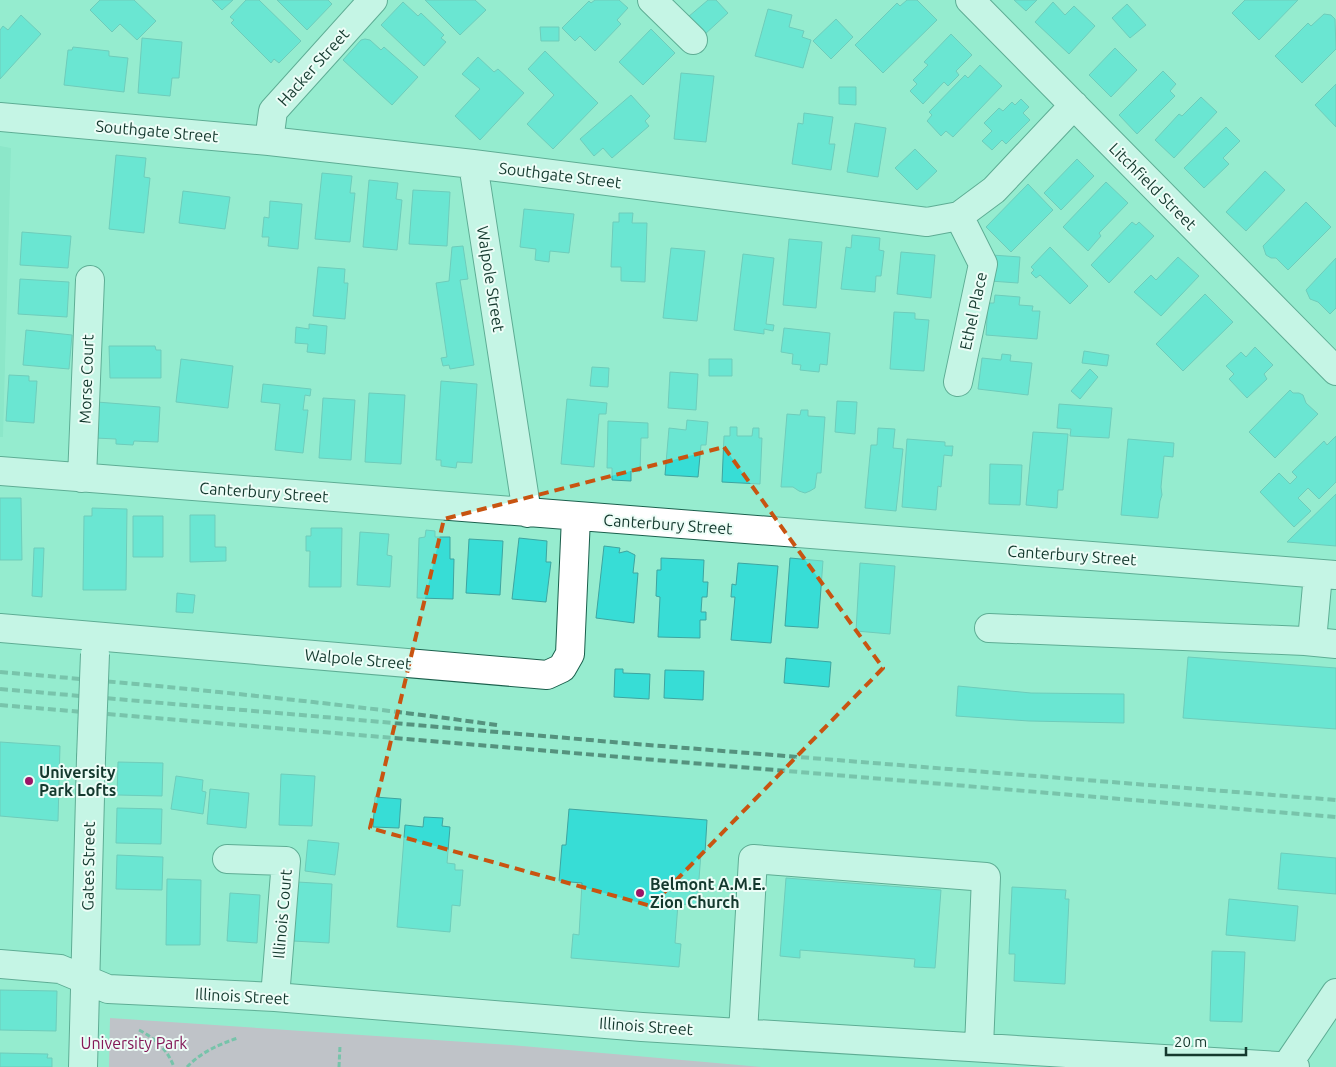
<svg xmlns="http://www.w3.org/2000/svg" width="1336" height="1067" viewBox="0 0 1336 1067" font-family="Ubuntu,sans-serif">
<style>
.built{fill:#80dfc1}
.green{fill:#f191bf}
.building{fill:#37ddd6;stroke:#3ea5a0}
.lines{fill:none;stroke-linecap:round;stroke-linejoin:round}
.minor-casing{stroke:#1b604d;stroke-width:30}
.path{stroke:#53907c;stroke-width:3;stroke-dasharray:5 2.5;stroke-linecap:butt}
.minor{stroke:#fff;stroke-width:28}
.rail{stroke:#55927e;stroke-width:4;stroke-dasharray:8 4;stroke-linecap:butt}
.minor-bridge-casing{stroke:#1b604d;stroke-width:30;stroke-linecap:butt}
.minor-bridge{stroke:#fff;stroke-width:28}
.marked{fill:none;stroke:#c85411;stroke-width:4;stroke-dasharray:10 6;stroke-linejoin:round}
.poi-dot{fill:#9c1566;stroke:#edfdf7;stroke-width:2}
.labels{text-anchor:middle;stroke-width:4;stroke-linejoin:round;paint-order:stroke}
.street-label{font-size:16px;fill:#14392e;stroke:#edfdf7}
.poi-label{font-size:16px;font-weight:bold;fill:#14392e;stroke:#edfdf7;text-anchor:start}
.park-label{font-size:16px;fill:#841857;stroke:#edfdf7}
</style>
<rect width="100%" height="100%" fill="#96eccf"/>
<path class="built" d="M0 146 11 148 3 437H0Z"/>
<path class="green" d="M110 1018 511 1045 762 1067H109Z"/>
<path class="building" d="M100 0H134L156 21 137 40 120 24 112 32 90 10Z
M212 0H233L222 10Z
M246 0H259L301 41 279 63 274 59 271 63 231 23 234 20 230 17Z
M277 0H328L332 4 307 30Z
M425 0H475L486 10 460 35Z
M595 0H619L628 8 617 20 621 24 595 51 580 36 575 41 562 28 589 1 591 3Z
M708 0H716L728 13 704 35 688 17Z
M907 0H917L937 20 883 73 855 45 897 3 900 6Z
M1014 0H1037L1026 11Z
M1245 0H1298L1259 40 1232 13Z
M403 2 418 16 421 13 444 35 441 38 446 42 424 66 381 25Z
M1053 2 1065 15 1074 6 1095 26 1069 54 1035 22Z
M1127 4 1146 25 1130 38 1112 18Z
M768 9 792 15 789 27 804 31 802 37 811 40 803 68 755 56Z
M1324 14 1331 15 1335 19 1336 49 1302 83 1275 56 1308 23 1311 26Z
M21 15 41 34 0 79V30L3 26 8 30Z
M836 19 853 37 831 59 813 41Z
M540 27H559V41H541Z
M651 29 675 53 643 85 619 62Z
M951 34 972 55 956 71 959 75 948 86 944 82 923 104 910 91 917 84 913 80 928 65 924 62Z
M142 38 182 42 179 78H172L170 96 138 93Z
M365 39 370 40 381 50 384 47 418 77 392 105 343 60 361 40Z
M73 47 109 51V56L128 58 124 92 64 85 68 50H72Z
M1115 48 1137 70 1111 97 1089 75Z
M545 51 598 103 553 149 527 124 554 95 528 69Z
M478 57 494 72 498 69 524 93 480 140 455 116 480 89 462 74Z
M980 65 1002 86 953 137 946 131 941 136 927 121 932 115 929 112 965 75 968 78Z
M1163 71 1176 84 1170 91 1175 96 1137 134 1119 115Z
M681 73 714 76 706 142 674 139Z
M1336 84V127L1315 105Z
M839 87H856V105L839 104Z
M631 95 650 116 645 121 649 126 612 158 603 148 594 156 580 139Z
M1201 97 1217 112 1174 158 1155 140 1179 114 1182 116Z
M1021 99 1029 107 1023 113 1030 120 1006 144 1002 140 992 150 982 141 992 131 984 123 999 108 1003 111 1012 102 1015 105Z
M804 113 833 117 829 144H835L831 170 792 164 798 123 803 124Z
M855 123 886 128 878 177 847 172Z
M1226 127 1240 141 1223 158 1229 164 1204 188 1184 168Z
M915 149 937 171 917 190 895 168Z
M116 155 146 158 144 177 150 178 144 233 109 229Z
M1077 159 1094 176 1061 210 1044 193Z
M1265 171 1285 190 1246 231 1226 212Z
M322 173 352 176 350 193H355L350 242 315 239Z
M369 180 398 183 396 199 402 200 397 250 363 247Z
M1106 182 1128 203 1099 233 1101 236 1088 251 1063 227Z
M1028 184 1053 210 1011 252 986 227Z
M413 190 450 192 447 246 409 244Z
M183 191 230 197 225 229 179 223Z
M270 201 302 204 298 249 268 246 269 237H262L264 217 269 218Z
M1306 202 1331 227 1288 270 1276 258H1271L1266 255 1263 246Z
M524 209 574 214 569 253 550 251 549 262 535 260 536 249 520 247Z
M619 213H633L632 223H647L645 282 621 281V267H611L613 222H619Z
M1132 222 1136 225 1139 222 1154 236 1109 283 1091 265Z
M22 232 71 236 68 268 20 265Z
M852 235 880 238 879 250 884 251 881 276H876L875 292 841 289 846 247 851 248Z
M789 239 822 242 816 308 783 305Z
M463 246 468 279 460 280 474 365 450 369 449 365 443 366 441 358 447 357 436 283 449 281 452 247Z
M1050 247 1088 286 1070 304 1040 275 1036 278 1031 273 1034 270 1031 267Z
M671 248 705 251 697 321 663 318Z
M901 252 935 255 931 298 897 294Z
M743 254 774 258 766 324 774 325 773 331 764 329V334L734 330Z
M992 255 1020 257 1018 283 990 281Z
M1178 257 1199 276 1161 316 1134 292 1151 275 1156 280Z
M1336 258V308L1330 314 1318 302 1310 299 1306 290Z
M318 267 345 269 344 283H348L345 319 313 316Z
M20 279 69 282 67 317 18 314Z
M1205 294 1233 322 1183 371 1156 344Z
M995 295 1020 297 1019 305 1033 306 1032 311H1040L1037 339 986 335 988 303H994Z
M894 312 915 313V319L929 320 924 371 890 369Z
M309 324 327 326 325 354 307 352 308 344 295 343 296 327 309 329Z
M784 328 830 333 827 365 820 364 819 372 800 370 801 365 792 364 793 354 781 352Z
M26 330 72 335 69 369 23 365Z
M109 346H155L156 350H161V378H110Z
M1255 347 1273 365 1264 374 1267 379 1247 398 1229 379 1234 374 1226 366 1241 352 1246 357Z
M1084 351 1109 355 1107 366 1082 363Z
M1002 354 1011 355 1010 361 1032 363 1028 395 978 389 982 358 1001 360Z
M181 359 233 366 228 408 176 402Z
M709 359H732V376H709Z
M592 367 609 368 608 387 590 386Z
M1090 369 1098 377 1080 399 1071 391Z
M670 372 698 374 696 410 668 408Z
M9 375 29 376V381H37L34 423 6 421Z
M441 381 477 384 472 463 457 462 456 468 441 466V460H436Z
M263 384 311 389 310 396 305 395 303 410H308L303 453 275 450 280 404 261 402Z
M1290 390 1293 393H1299L1303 395 1306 403 1318 414 1275 458 1249 432Z
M369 393 405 395 401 464 365 462Z
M323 398 355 400 351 460 319 458Z
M567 399 607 403 606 414H599L594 467 561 464Z
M837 401 857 402 855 434 835 432Z
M97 402 160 407 158 442 134 441 133 445 116 444V439L95 438Z
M1059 404 1112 408 1109 438 1070 436 1071 429 1057 428Z
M801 410H808V416L825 417 821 473H817L815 488 810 491 805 493 799 491 793 487H781L787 414 800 415Z
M687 420 708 422 706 445H701L698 477 665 475 669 428 686 430Z
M608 421 648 423V438H641L640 471H631V481L612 480V468H607Z
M730 427H737V436H752L753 428H759V438H762L760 484 722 482 724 436H730Z
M878 428 895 429 893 448 903 449 896 511 865 508 871 445H877Z
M1033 432 1068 434 1063 490H1058L1057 508 1026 505Z
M1336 436V482L1319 499 1308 488 1298 498 1311 511 1294 527 1260 492 1279 473 1290 484 1297 477 1292 472 1324 441 1327 445Z
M907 439 945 442V446H953L952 456 944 455 941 487 938 486 936 510 902 507Z
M1128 439 1174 443 1173 457 1164 456 1161 487 1162 495 1160 501 1158 518 1121 515Z
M990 464 1022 465 1020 505 989 504Z
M1336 494V546L1287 542Z
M0 498H21L22 560H0Z
M92 508 127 509 126 590H83L84 516H92Z
M190 515H215V547H226V561L190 562Z
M133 516H163V557H133Z
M311 528H342L341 587H309L310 551H306V536H311Z
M426 530 435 531V537H450V559H454L453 599 417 598 419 538 425 537Z
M360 532 389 534 387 555 392 556 390 587 357 585Z
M519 538 547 541 546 562H551L546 602 512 599Z
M469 539 503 541 500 595 466 593Z
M604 546 620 548 619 553 627 551 635 555 633 573H638L634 623 596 618Z
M34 548H44L42 597 32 596Z
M661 558 704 560 703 582H708L707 597H702L701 612H706V620H700V638L658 637 660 597 656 596 657 570H661Z
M790 558 823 561 818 628 785 626Z
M738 563 778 566 771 643 731 640 735 597H731L732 584 736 585Z
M860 563 895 566 890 634 856 631Z
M177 593 195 595 193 613 176 612Z
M1188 657 1336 668V729L1183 718Z
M786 658 831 662 829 687 784 683Z
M615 669H623V673L650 674 649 699 614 697Z
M665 670 704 671 703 700 664 698Z
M958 686 1031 693 1124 694V723L1029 721 956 716Z
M0 742 60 746 58 821 0 816Z
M118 762 163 763 162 796 117 795Z
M281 774 315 776 312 826 279 825Z
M176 776 203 780 202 791 206 792 203 814 171 809Z
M210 789 249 793 246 828 207 824Z
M375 797 401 799 399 828 373 827Z
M117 808 162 809 161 844 116 843Z
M569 809 707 820 705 853H701L697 905 678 904 675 943 681 944 679 967 571 958 573 934 579 935 582 883 559 881 562 845H566Z
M424 817 443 818 442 826 450 827 447 863 455 864V870H463L460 906 452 905 450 932 397 927 405 825 423 827Z
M308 840 339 843 335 875 305 871Z
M1281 853 1336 858V894L1278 889Z
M117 855 163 857 162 890 116 889Z
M786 878 941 890 935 968 914 967 915 959 800 950V958L780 956Z
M167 879 201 880 200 945H166Z
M297 882 332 884 329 943 293 941Z
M1012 887 1066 890 1065 899H1069L1065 984 1014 981 1015 954H1009Z
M230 893 260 895 257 943 227 941Z
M1229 899 1298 906 1295 941 1226 935Z
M1212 951 1245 952 1242 1022 1210 1021Z
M0 990 57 991 56 1031 0 1030Z
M0 1053 48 1054 47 1058H52V1067H0Z"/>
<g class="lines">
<defs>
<path id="minor" d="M652 0 693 40
M970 0 1336 371
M0 117 269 141 473 164 927 222 959 216 994 190 1074 105
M269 141 273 111 373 0
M473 164 527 513
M958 382 983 264 959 216
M0 471 1336 575
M82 478 90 280
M0 628 547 675 562 668 570 654 576 517
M989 628 1305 641 1336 644
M1312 641 1318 574
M227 859 286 861 275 997
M0 964 60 969 108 989 275 997 642 1027 1295 1067
M743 1033 753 859 986 877 979 1047
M83 1067 91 758
M1286 1067 1336 993"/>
</defs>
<use href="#minor" class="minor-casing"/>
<path class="path" d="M139 1030C156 1039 167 1049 174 1067
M187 1067C200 1053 219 1044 238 1038
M339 1067 340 1046"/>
<use href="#minor" class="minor"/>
<path class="rail" d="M0 672C166 686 332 702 497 725
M0 689 636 744 1336 800
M0 705 1336 817"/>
<defs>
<path id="minor-bridge" d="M91 758 95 654"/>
</defs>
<use href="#minor-bridge" class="minor-bridge-casing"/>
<use href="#minor-bridge" class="minor-bridge"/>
</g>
<path d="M0 0H1336V1067H0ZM724 447 883 668 651 906 370 828 444 519Z" fill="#96eccf" fill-opacity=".55" fill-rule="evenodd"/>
<path class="marked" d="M724 447 883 668 651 906 370 828 444 519Z"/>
<g class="poi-dot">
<circle cx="29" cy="781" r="5"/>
<circle cx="640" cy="893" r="5"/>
</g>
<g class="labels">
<g class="street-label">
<text transform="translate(313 67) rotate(-48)" y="6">Hacker Street</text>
<text transform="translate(157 131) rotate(5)" y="6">Southgate Street</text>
<text transform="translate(560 175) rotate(7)" y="6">Southgate Street</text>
<text transform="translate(1153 186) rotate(45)" y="6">Litchfield Street</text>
<text transform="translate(491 279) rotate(81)" y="6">Walpole Street</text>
<text transform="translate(973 311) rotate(-78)" y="6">Ethel Place</text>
<text transform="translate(86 379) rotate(-88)" y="6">Morse Court</text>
<text transform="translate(264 492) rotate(4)" y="6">Canterbury Street</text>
<text transform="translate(668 524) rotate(4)" y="6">Canterbury Street</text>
<text transform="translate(1072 555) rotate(4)" y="6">Canterbury Street</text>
<text transform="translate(358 659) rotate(5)" y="6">Walpole Street</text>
<text transform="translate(88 866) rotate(-89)" y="6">Gates Street</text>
<text transform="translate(282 914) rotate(-85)" y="6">Illinois Court</text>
<text transform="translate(242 996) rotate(3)" y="6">Illinois Street</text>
<text transform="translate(646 1026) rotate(4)" y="6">Illinois Street</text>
</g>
<g class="poi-label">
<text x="39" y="778">University<tspan x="39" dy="18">Park Lofts</tspan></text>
<text x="650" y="890">Belmont A.M.E.<tspan x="650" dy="18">Zion Church</tspan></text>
</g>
<g class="park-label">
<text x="134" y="1049">University Park</text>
</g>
</g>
<path d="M1166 1047v8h80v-8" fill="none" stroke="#14392e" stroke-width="2.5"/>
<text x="1174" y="1047" font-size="15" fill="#14392e" stroke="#edfdf7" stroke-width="4" paint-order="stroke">20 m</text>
</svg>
